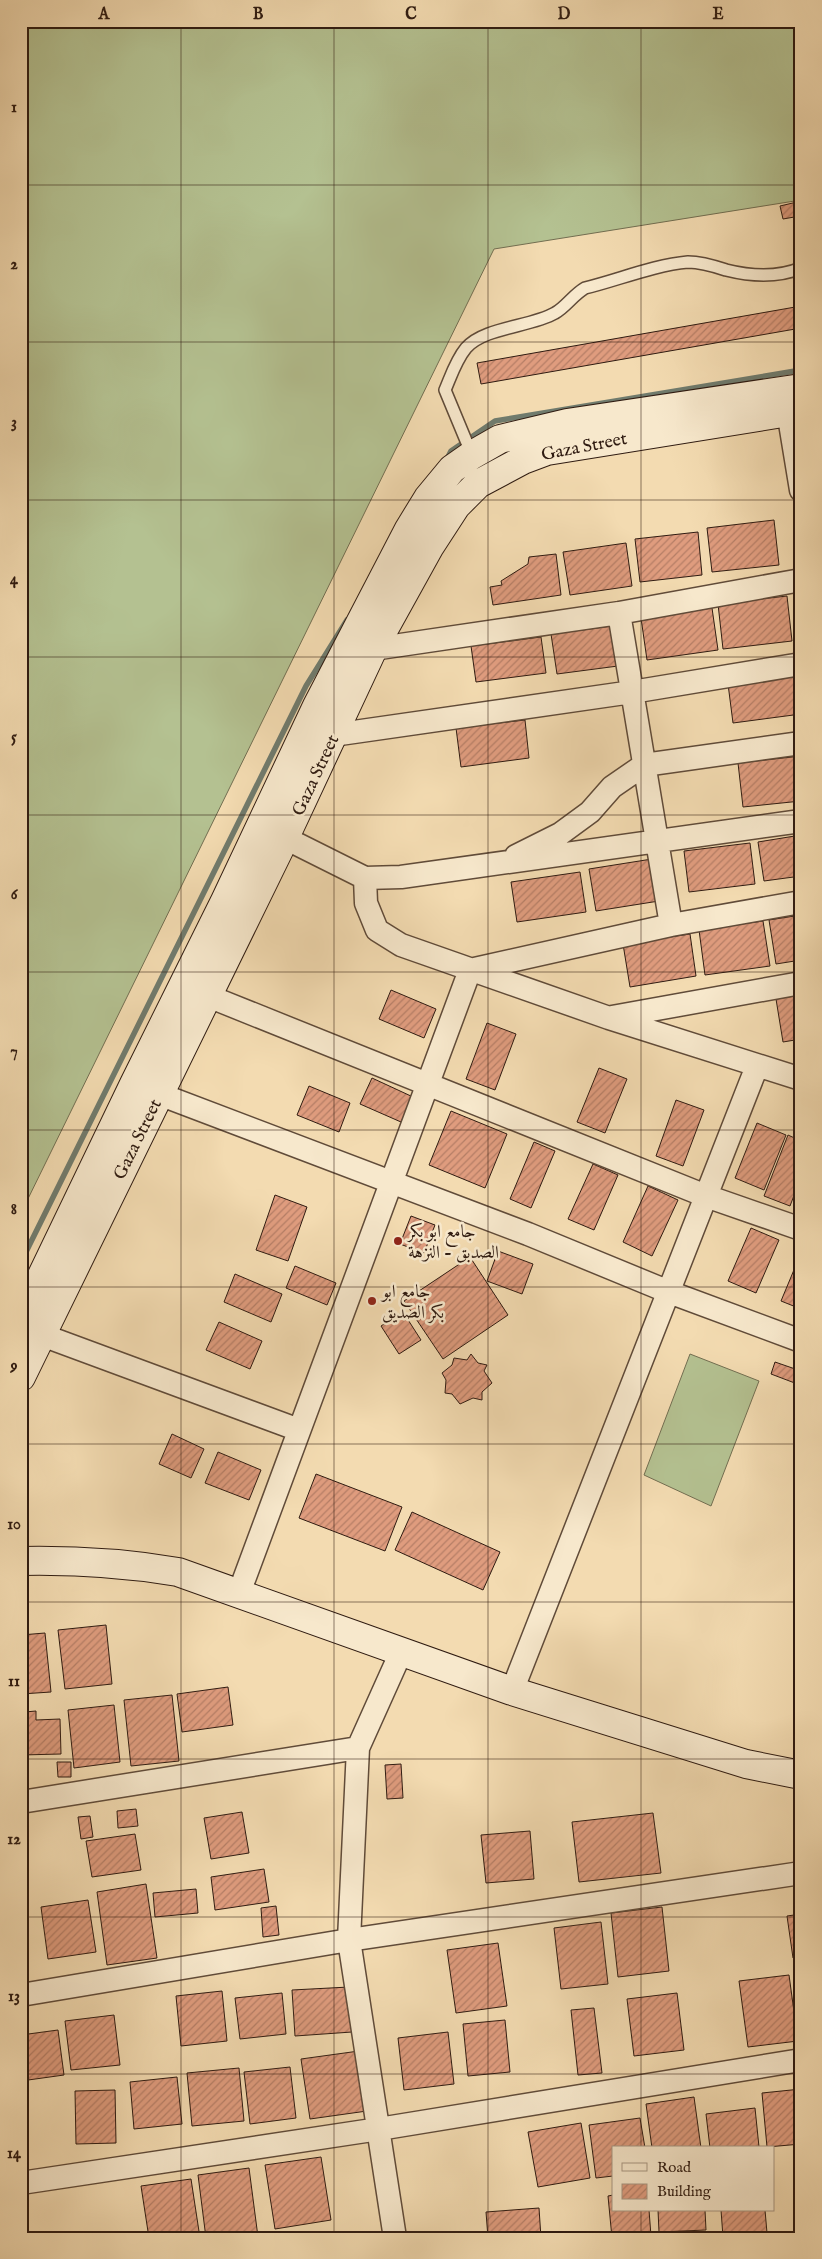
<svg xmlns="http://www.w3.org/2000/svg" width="822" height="2259" viewBox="0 0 822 2259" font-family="'IM FELL English',Amiri,serif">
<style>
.grass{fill:#b4c191;stroke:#726e51}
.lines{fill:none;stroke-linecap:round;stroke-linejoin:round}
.stream{stroke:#707b6d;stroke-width:5.5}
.building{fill:url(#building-hatch);stroke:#2f1b11}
.lane-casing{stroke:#604b39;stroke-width:14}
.street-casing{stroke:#604b39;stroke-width:25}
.secondary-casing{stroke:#2f1b11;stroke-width:30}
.lane{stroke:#f7e8cc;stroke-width:11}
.street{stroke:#f7e8cc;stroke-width:22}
.secondary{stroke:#f7e8cc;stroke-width:28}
.grid{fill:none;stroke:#2f1b11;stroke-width:1;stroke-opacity:0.55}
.poi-dot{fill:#8f2418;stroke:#f7e8cc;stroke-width:2}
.labels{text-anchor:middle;stroke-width:5;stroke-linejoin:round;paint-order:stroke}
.street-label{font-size:18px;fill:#2f1b11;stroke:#f7e8cc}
.poi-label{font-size:18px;fill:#2f1b11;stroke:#f7e8cc;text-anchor:start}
.neatline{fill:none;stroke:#2f1b11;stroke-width:2}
.grid-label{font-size:16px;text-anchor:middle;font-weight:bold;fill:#2f1b11}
</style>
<defs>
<pattern id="building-hatch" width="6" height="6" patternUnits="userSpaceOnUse" patternTransform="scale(1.25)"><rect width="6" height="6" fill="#df9c7e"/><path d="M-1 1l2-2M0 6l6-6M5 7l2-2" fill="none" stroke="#b57e66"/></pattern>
</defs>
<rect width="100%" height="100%" fill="#f3dbb1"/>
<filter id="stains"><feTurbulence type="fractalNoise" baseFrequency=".004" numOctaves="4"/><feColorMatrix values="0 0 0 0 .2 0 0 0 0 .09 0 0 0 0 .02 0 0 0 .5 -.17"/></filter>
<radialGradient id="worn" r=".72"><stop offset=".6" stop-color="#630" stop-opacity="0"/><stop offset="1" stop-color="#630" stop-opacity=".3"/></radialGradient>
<path class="grass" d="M21 21H801V200L494 249 21 1213Z
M690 1354 759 1381 711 1506 644 1475Z"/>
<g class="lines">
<path class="stream" d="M447 459 451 451 495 421 801 370
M21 1262 306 686 347 620"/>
</g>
<path class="building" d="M797 202 800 216 783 219 780 206Z
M801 306V328L481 384 477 363Z
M774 520 779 565 712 572 707 528Z
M698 532 702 575 640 582 635 539Z
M626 543 632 586 570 595 563 552Z
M556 554 561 595 493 605 490 587 502 585 501 581 528 564 529 557Z
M787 596 792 641 723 649 718 604Z
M712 608 718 650 647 660 641 618Z
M613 626 618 666 557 674 551 634Z
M541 637 546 673 476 682 471 646Z
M796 675 801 714 733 723 728 684Z
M525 720 529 758 461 767 456 728Z
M801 756V801L743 807 738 763Z
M801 835V876L764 881 758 842Z
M750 843 755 884 689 892 684 851Z
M652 859 659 901 596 911 589 869Z
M580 872 586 912 517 922 511 882Z
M801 915V960L776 964 769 920Z
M763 921 770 966 705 975 699 930Z
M690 934 696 976 630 987 623 944Z
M391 990 436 1009 424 1038 379 1019Z
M801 995V1039L783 1042 776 999Z
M487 1023 516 1034 495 1090 466 1079Z
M599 1068 627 1079 605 1133 577 1122Z
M372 1078 413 1097 401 1122 360 1104Z
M309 1086 350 1103 339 1132 297 1115Z
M676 1100 704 1110 683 1166 656 1156Z
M451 1111 507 1134 485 1188 429 1165Z
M757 1123 786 1135 764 1190 735 1178Z
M788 1135 801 1141V1177L790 1206 764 1196Z
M534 1142 555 1151 531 1208 510 1199Z
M593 1164 618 1175 594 1230 568 1219Z
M648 1186 678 1200 652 1256 623 1242Z
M275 1195 307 1207 288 1261 256 1250Z
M411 1216 435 1225 424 1253 400 1244Z
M751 1228 779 1240 756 1293 728 1281Z
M498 1251 533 1264 522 1294 487 1281Z
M801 1253V1309L781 1301Z
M470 1257 508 1315 443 1359 404 1301Z
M295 1266 336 1283 327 1305 286 1288Z
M235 1274 282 1294 271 1322 224 1302Z
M403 1312 421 1340 399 1354 381 1326Z
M219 1322 262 1341 250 1369 206 1350Z
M471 1354 478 1363 487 1365 484 1371 492 1383 482 1392V1400L473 1398 460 1404 452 1394 445 1393 446 1380 442 1373 452 1365 454 1358 467 1360Z
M775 1362 801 1371 800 1385 771 1374Z
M172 1434 204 1449 191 1478 159 1464Z
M218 1452 261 1470 249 1500 205 1483Z
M316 1474 402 1507 385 1551 299 1518Z
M412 1512 500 1552 483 1590 395 1550Z
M106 1625 112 1684 65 1689 58 1630Z
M45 1633 51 1692 21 1694V1635Z
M228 1687 233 1725 182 1732 177 1694Z
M172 1695 179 1761 131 1766 124 1700Z
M114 1705 120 1762 74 1768 68 1710Z
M36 1711V1720L60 1719 61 1754 21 1755V1721H25V1712Z
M57 1762H71V1777H58Z
M401 1764 403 1798 387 1799 385 1765Z
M136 1809 138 1826 118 1828 117 1811Z
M242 1812 249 1853 211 1859 204 1818Z
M653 1813 661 1873 579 1882 572 1822Z
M90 1816 93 1837 81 1839 78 1817Z
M530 1831 534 1879 486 1883 481 1835Z
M135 1834 141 1870 92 1877 86 1841Z
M264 1869 269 1902 215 1910 211 1877Z
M146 1884 157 1958 107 1965 97 1892Z
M196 1889 198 1913 155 1917 153 1893Z
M88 1900 96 1952 48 1959 41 1907Z
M276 1906 279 1935 263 1937 261 1908Z
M662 1907 669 1971 618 1977 611 1913Z
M801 1914V1957L793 1958 787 1916Z
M601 1922 608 1984 561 1989 554 1928Z
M498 1943 507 2006 456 2013 447 1950Z
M789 1975 798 2041 748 2047 739 1981Z
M349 1987 352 2032 295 2036 292 1990Z
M222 1991 227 2041 181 2046 176 1996Z
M282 1993 286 2034 240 2039 235 1998Z
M677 1993 684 2050 634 2056 627 1999Z
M594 2008 602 2073 578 2075 571 2010Z
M114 2015 120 2065 71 2070 65 2021Z
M505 2020 510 2072 468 2076 463 2024Z
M58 2030 64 2075 21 2081V2035Z
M448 2032 454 2084 404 2090 398 2038Z
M359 2051 367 2111 310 2119 301 2059Z
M290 2067 296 2118 250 2124 244 2072Z
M239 2068 244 2121 192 2126 187 2073Z
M177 2077 182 2124 134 2129 130 2082Z
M801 2089V2144L767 2147 762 2093Z
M115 2090 116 2143 76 2144 75 2091Z
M694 2097 701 2148H652L646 2104Z
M755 2108 759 2147 710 2148 706 2114Z
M640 2118 645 2148H613V2176L596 2178 589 2125Z
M581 2123 590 2178 538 2187 528 2132Z
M321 2157 331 2220 275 2229 265 2165Z
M249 2168 258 2237 206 2238 198 2175Z
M191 2179 200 2238H149L141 2186Z
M613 2195V2210H649L651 2236 612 2238 608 2196Z
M539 2208 541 2238H488L486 2212Z
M658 2210H705L706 2230 659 2232Z
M721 2210H765L767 2233 723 2237Z"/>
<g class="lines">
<defs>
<path id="lane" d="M472 455 445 390C451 376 456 360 466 348 484 327 531 327 555 313 566 307 573 295 585 288 618 280 654 265 688 262 701 262 714 266 726 270 750 276 777 278 801 268"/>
<path id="street" d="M788 411 801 490
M619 613 671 925
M373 649 619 613 801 580
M333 735 632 692 801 664
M269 830 365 878 401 877 801 821
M516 856 560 834 590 812 612 787 644 765 801 743
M365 878 366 903 377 930 401 945 609 1018 801 1079
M208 996 706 1196 801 1229
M612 1017 801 983
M159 1094 528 1234 669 1292 801 1341
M42 1335 299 1430
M239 1593 470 970 671 925 801 902
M512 1691 757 1066
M21 1802 358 1748
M21 1995 349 1940 801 1873
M21 2183 379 2129 801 2060
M395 2238 349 1940 358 1748 402 1650"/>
<path id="secondary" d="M21 1319 134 1084 225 901 317 706 409 529 428 498 452 469 472 455 500 439 567 423 801 388
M21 1377 280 848 373 649 430 546 456 506 478 484 523 460 547 451 801 410
M21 1561C75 1560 125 1563 178 1572L512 1691 746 1764 801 1775"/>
</defs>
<use href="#lane" class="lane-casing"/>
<use href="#street" class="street-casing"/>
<use href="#secondary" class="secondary-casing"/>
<use href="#lane" class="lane"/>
<use href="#street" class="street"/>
<use href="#secondary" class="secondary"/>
</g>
<path class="grid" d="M181 21V2238M334 21V2238M488 21V2238M641 21V2148M21 185H801M21 342H801M21 500H801M21 657H801M21 815H801M21 972H801M21 1130H801M21 1287H801M21 1444H801M21 1602H801M21 1759H801M21 1917H801M21 2074H801M641 2210V2238"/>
<g class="poi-dot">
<circle cx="398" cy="1241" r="5"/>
<circle cx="372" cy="1301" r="5"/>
</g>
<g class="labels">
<g class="street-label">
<text transform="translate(584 446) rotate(-11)" y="6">Gaza Street</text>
<text transform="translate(315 775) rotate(-65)" y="6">Gaza Street</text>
<text transform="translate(137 1139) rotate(-64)" y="6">Gaza Street</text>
</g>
<g class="poi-label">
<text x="408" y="1237">جامع ابو بكر<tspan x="408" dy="21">الصدبق - النزهة</tspan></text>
<text x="382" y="1297">جامع ابو<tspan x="382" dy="21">بكر الصديق</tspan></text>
</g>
</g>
<rect width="822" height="2259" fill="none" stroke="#f3dbb1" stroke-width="55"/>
<rect x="612" y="2146" width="162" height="65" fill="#f7e8cc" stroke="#a79681"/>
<rect x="622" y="2163" width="25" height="8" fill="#f7e8cc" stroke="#a79681"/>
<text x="657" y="2172" font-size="15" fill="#2f1b11">Road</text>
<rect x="622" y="2184" width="25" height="15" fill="url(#building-hatch)" stroke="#a79681"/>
<text x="657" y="2196" font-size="15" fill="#2f1b11">Building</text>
<rect x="28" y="28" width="766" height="2204" class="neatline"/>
<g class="grid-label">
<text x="104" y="19">A</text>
<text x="258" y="19">B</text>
<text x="411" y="19">C</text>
<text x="564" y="19">D</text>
<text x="718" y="19">E</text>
<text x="14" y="112">1</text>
<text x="14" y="269">2</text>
<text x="14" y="427">3</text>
<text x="14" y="584">4</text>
<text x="14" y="742">5</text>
<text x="14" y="899">6</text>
<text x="14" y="1056">7</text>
<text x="14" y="1214">8</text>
<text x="14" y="1371">9</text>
<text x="14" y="1529">10</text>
<text x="14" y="1686">11</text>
<text x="14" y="1844">12</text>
<text x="14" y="2001">13</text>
<text x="14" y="2158">14</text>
</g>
<rect width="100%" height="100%" filter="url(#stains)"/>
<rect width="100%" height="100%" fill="url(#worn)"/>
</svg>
